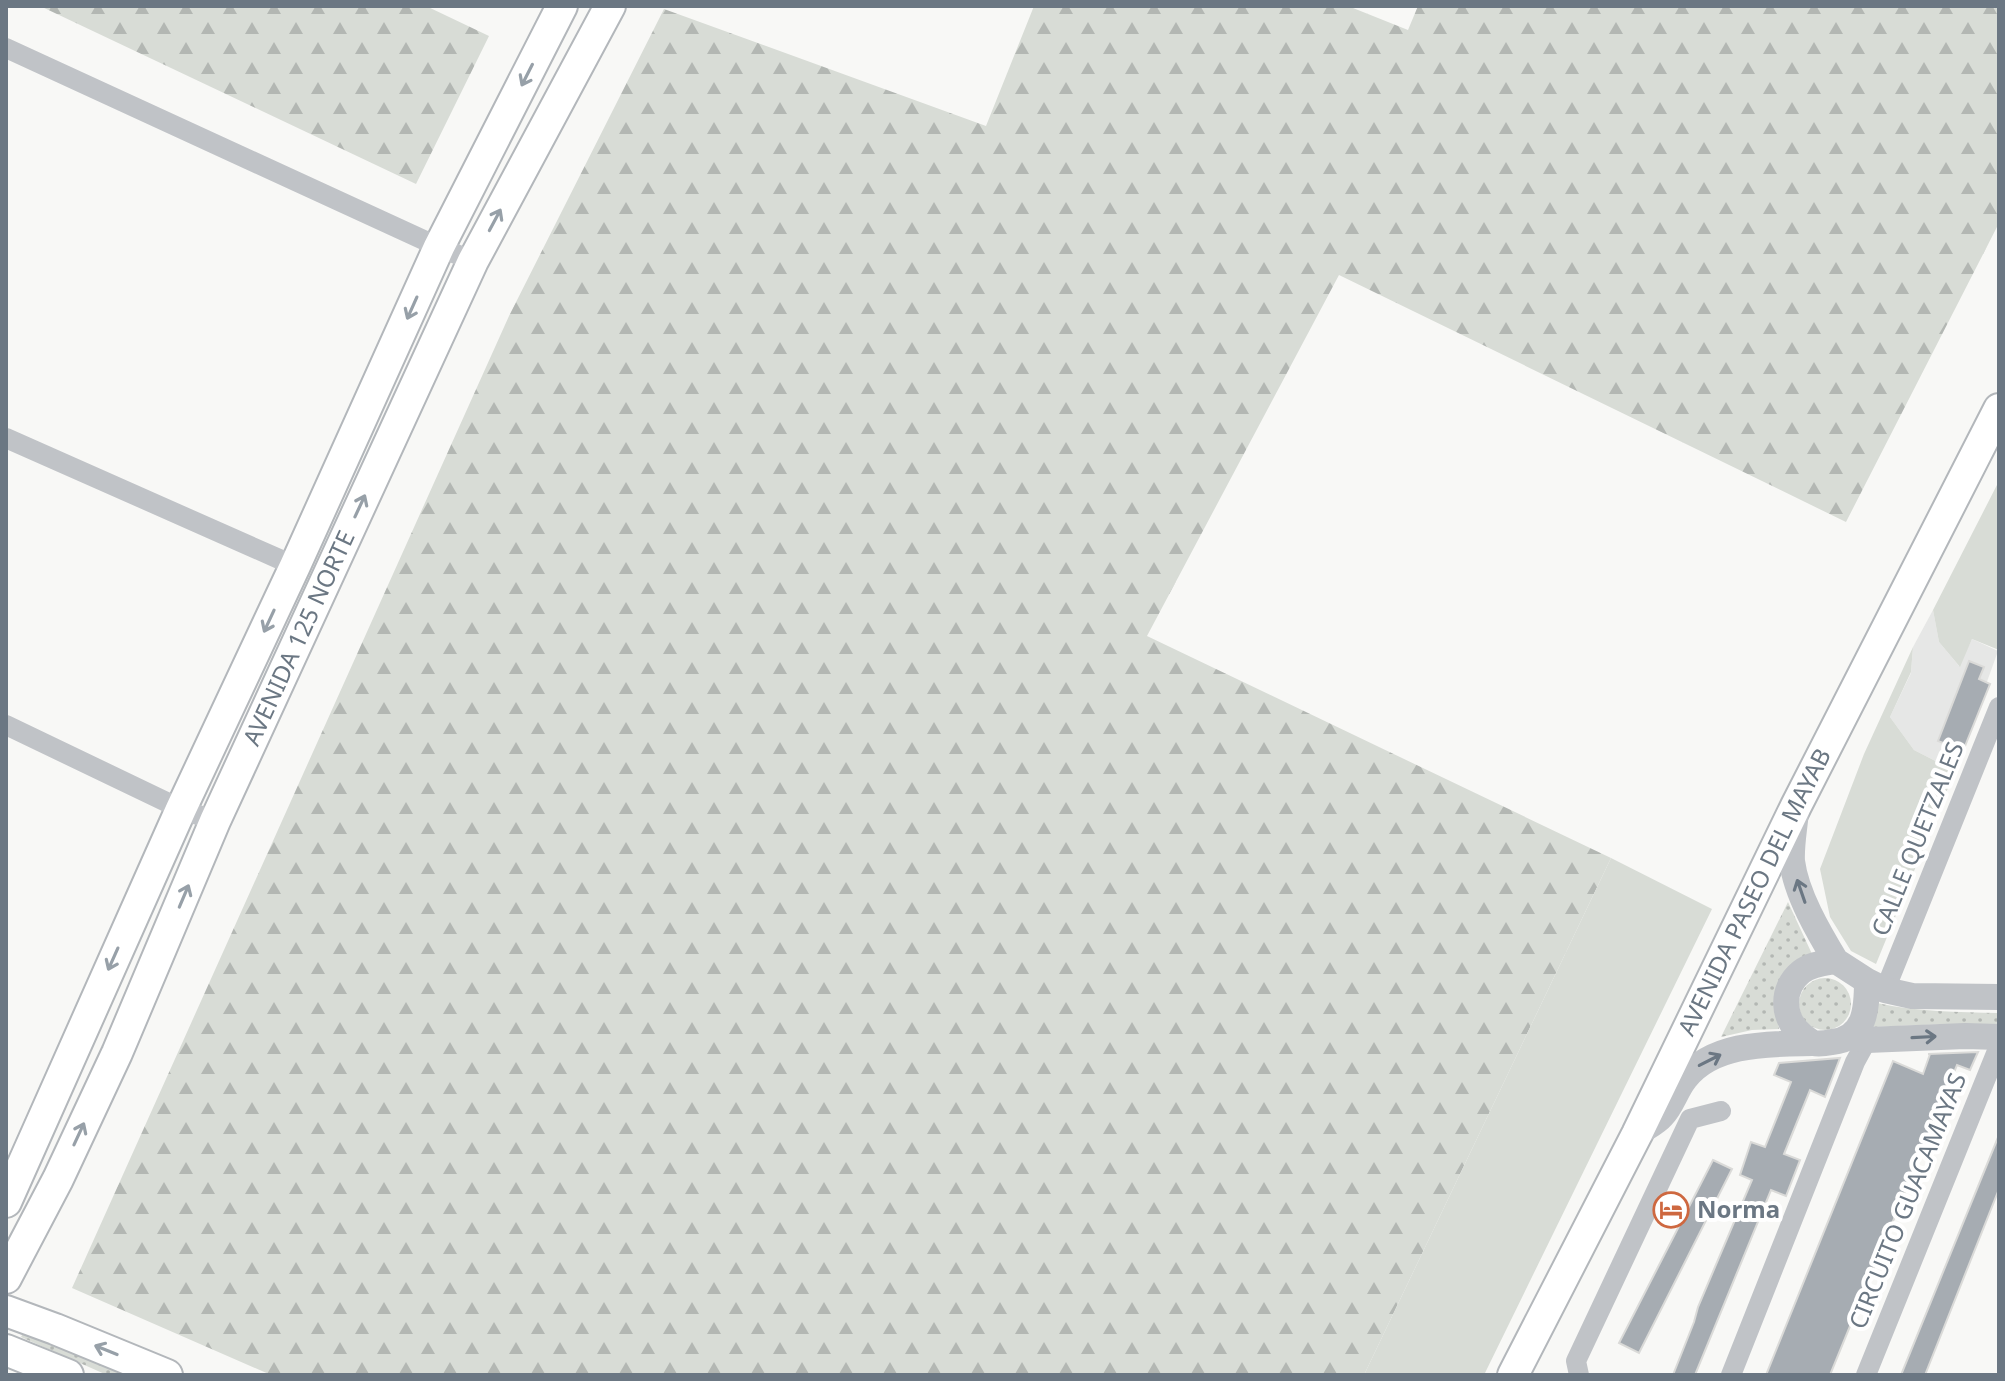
<svg xmlns="http://www.w3.org/2000/svg" width="2005" height="1381" viewBox="0 0 2005 1381" font-family="'Noto Sans',sans-serif">
<style>
.built{fill:#e6e7e6}
.grass{fill:url(#grass-dots)}
.forest{fill:url(#forest-firs)}
.park{fill:#d8dcd6}
.building{fill:#a6acb2;stroke:#dadad8;stroke-width:2}
.lines{fill:none;stroke-linecap:round;stroke-linejoin:round}
.secondary-casing{stroke:#b3b7bb;stroke-width:34}
.minor{stroke:#c0c3c7;stroke-width:20}
.tertiary{stroke:#c0c3c7;stroke-width:26}
.secondary{stroke:#fff;stroke-width:30}
.oneway{stroke:#97a0a8}
.oneway2{stroke:#6b7783}
.labels{text-anchor:middle;stroke-width:8;stroke-linejoin:round;paint-order:stroke}
.street-label{font-size:24px;fill:#6b7783;stroke:#fff}
.poi-label{font-size:24px;font-weight:bold;fill:#6b7783;stroke:#fff;text-anchor:start}
</style>
<defs>
<pattern id="grass-dots" width="8" height="8" patternUnits="userSpaceOnUse" patternTransform="scale(2)"><rect width="8" height="8" fill="#d8dcd6"/><path d="M2 2h.1M6 6h.1" fill="none" stroke="#b3b7b3" stroke-width="1.8" stroke-linecap="round"/></pattern>
<pattern id="forest-firs" width="22" height="20" patternUnits="userSpaceOnUse" patternTransform="scale(2)"><rect width="22" height="20" fill="#d8dcd6"/><path d="M5 1l3.5 6h-7zM16 11l3.5 6h-7z" fill="#b3b7b3"/></pattern>
</defs>
<rect width="100%" height="100%" fill="#f8f8f6"/>
<path class="built" d="M1933 610 1939 642 1959 666 1972 639 1998 651 1955 771 1914 750 1890 717 1911 673 1913 647Z"/>
<path class="grass" d="M1788 902 1812 954 1776 1010 1779 1029 1752 1030 1721 1037Z
M1799 1004a26 26 0 1 1 52 0a26 26 0 1 1-52 0Z
M1877 1003C1917 1012 1958 1012 1999 1013V1024H1948L1872 1027Z
M24 1331 129 1375H107L21 1337Z"/>
<path class="forest" d="M40 6H426L489 36 416 184Z
M1034 6H1348L1408 30 1418 6H1999V223L1846 522 1339 275 1147 636 1611 858 1364 1375H271L72 1288 509 316 664 9 986 126Z"/>
<path class="park" d="M1999 481V650L1972 639 1960 667 1939 642 1933 610Z
M1913 647 1911 672 1890 717 1914 750 1955 771 1876 964 1851 951 1830 917 1820 869 1864 754Z
M1611 858 1712 909 1484 1375H1364Z"/>
<path class="building" d="M1969 661 1984 667 1979 679 1990 684 1963 751 1938 741Z
M1978 1052 1970 1070 1957 1065 1830 1375H1766L1893 1061 1923 1074 1930 1054H1928Z
M1840 1058 1825 1097 1810 1090 1784 1154 1800 1160 1786 1196 1771 1190 1695 1375H1673L1694 1322 1698 1307 1752 1180 1740 1175 1751 1142 1765 1147 1791 1082 1774 1075 1779 1063Z
M1999 1135V1189L1925 1375H1901Z
M1713 1160 1732 1169 1639 1353 1619 1343Z"/>
<g class="lines">
<defs>
<g id="secondary">
<path d="M6 1202 181 809 295 566 439 247 562 6"/>
<path id="s1" d="M6 1278 58 1179 117 1053 215 821 473 261 610 6"/>
<path d="M6 1311 55 1329 167 1375"/>
<path d="M6 1350 68 1375"/>
<path id="s2" d="M1513 1375 1637 1134 1796 806 1999 409"/>
</g>
</defs>
<use href="#secondary" class="secondary-casing"/>
<path class="minor" d="M6 48 439 247 473 261
M6 438 295 566
M6 725 181 809 215 821
M1885 990 1999 707
M1579 1375 1576 1361 1690 1119 1721 1111
M1731 1375 1855 1062 1867 1040
M1866 1375 1999 1046"/>
<path class="tertiary" d="M1796 810C1795 826 1791 845 1792 861 1796 894 1819 933 1836 961
M1836 961 1867 981C1867 1007 1866 1039 1832 1042 1827 1043 1818 1044 1813 1043 1812 1043 1804 1037 1803 1036 1782 1020 1780 989 1801 972 1811 964 1824 963 1836 961Z
M1867 981 1885 990 1912 996 1999 997
M1849 1037 1867 1040 1965 1036 1999 1037
M1637 1134C1645 1128 1656 1123 1662 1116 1672 1106 1676 1090 1685 1079 1713 1042 1771 1044 1812 1043"/>
<use href="#secondary" class="secondary"/>
</g>
<defs><path id="oneway-shaft" d="M-6 0H5M1.5-3L5.5 0L1.5 3" fill="none" stroke-width="1.6" stroke-linecap="round" stroke-linejoin="round" transform="scale(2)"/></defs>
<g class="oneway">
<use href="#oneway-shaft" transform="translate(527 75) rotate(117)"/>
<use href="#oneway-shaft" transform="translate(495 220) rotate(-62)"/>
<use href="#oneway-shaft" transform="translate(412 308) rotate(114)"/>
<use href="#oneway-shaft" transform="translate(360 506) rotate(-65)"/>
<use href="#oneway-shaft" transform="translate(269 621) rotate(115)"/>
<use href="#oneway-shaft" transform="translate(184 896) rotate(-67)"/>
<use href="#oneway-shaft" transform="translate(113 959) rotate(114)"/>
<use href="#oneway-shaft" transform="translate(79 1134) rotate(-65)"/>
<use href="#oneway-shaft" transform="translate(106 1350) rotate(-158)"/>
</g>
<g class="oneway2">
<use href="#oneway-shaft" transform="translate(1801 891) rotate(-109)"/>
<use href="#oneway-shaft" transform="translate(1924 1037) rotate(-3)"/>
<use href="#oneway-shaft" transform="translate(1710 1060) rotate(-27)"/>
</g>
<defs>
<symbol id="hotel-ring" viewBox="-11 -11 22 22"><circle r="9.5" fill="#fff" stroke="#ce6840" stroke-width="1.5"/><path d="M-6-4.5h1.5V1H6V5H4.5V3h-9V5H-6ZM-4 0a1.8 1.8 0 1 1 3.6 0ZM.5 0V-2.5h3Q6-2.5 6 0Z" fill="#ce6840"/></symbol>
</defs>
<g fill-rule="evenodd">
<use href="#hotel-ring" x="1651" y="1190" width="40" height="40"/>
</g>
<g class="labels">
<g class="street-label">
<text dy="8" stroke="none"><textPath href="#s1" startOffset="704">AVENIDA 125 NORTE</textPath></text>
<text transform="translate(1918 839) rotate(-68)" y="8">CALLE QUETZALES</text>
<text dy="8" stroke="none"><textPath href="#s2" startOffset="540">AVENIDA PASEO DEL MAYAB</textPath></text>
<text transform="translate(1908 1201) rotate(-68)" y="8">CIRCUITO GUACAMAYAS</text>
</g>
<g class="poi-label">
<text x="1697" y="1218">Norma</text>
</g>
</g>
<rect width="2005" height="1381" fill="none" stroke="#6b7783" stroke-width="16"/>
</svg>
